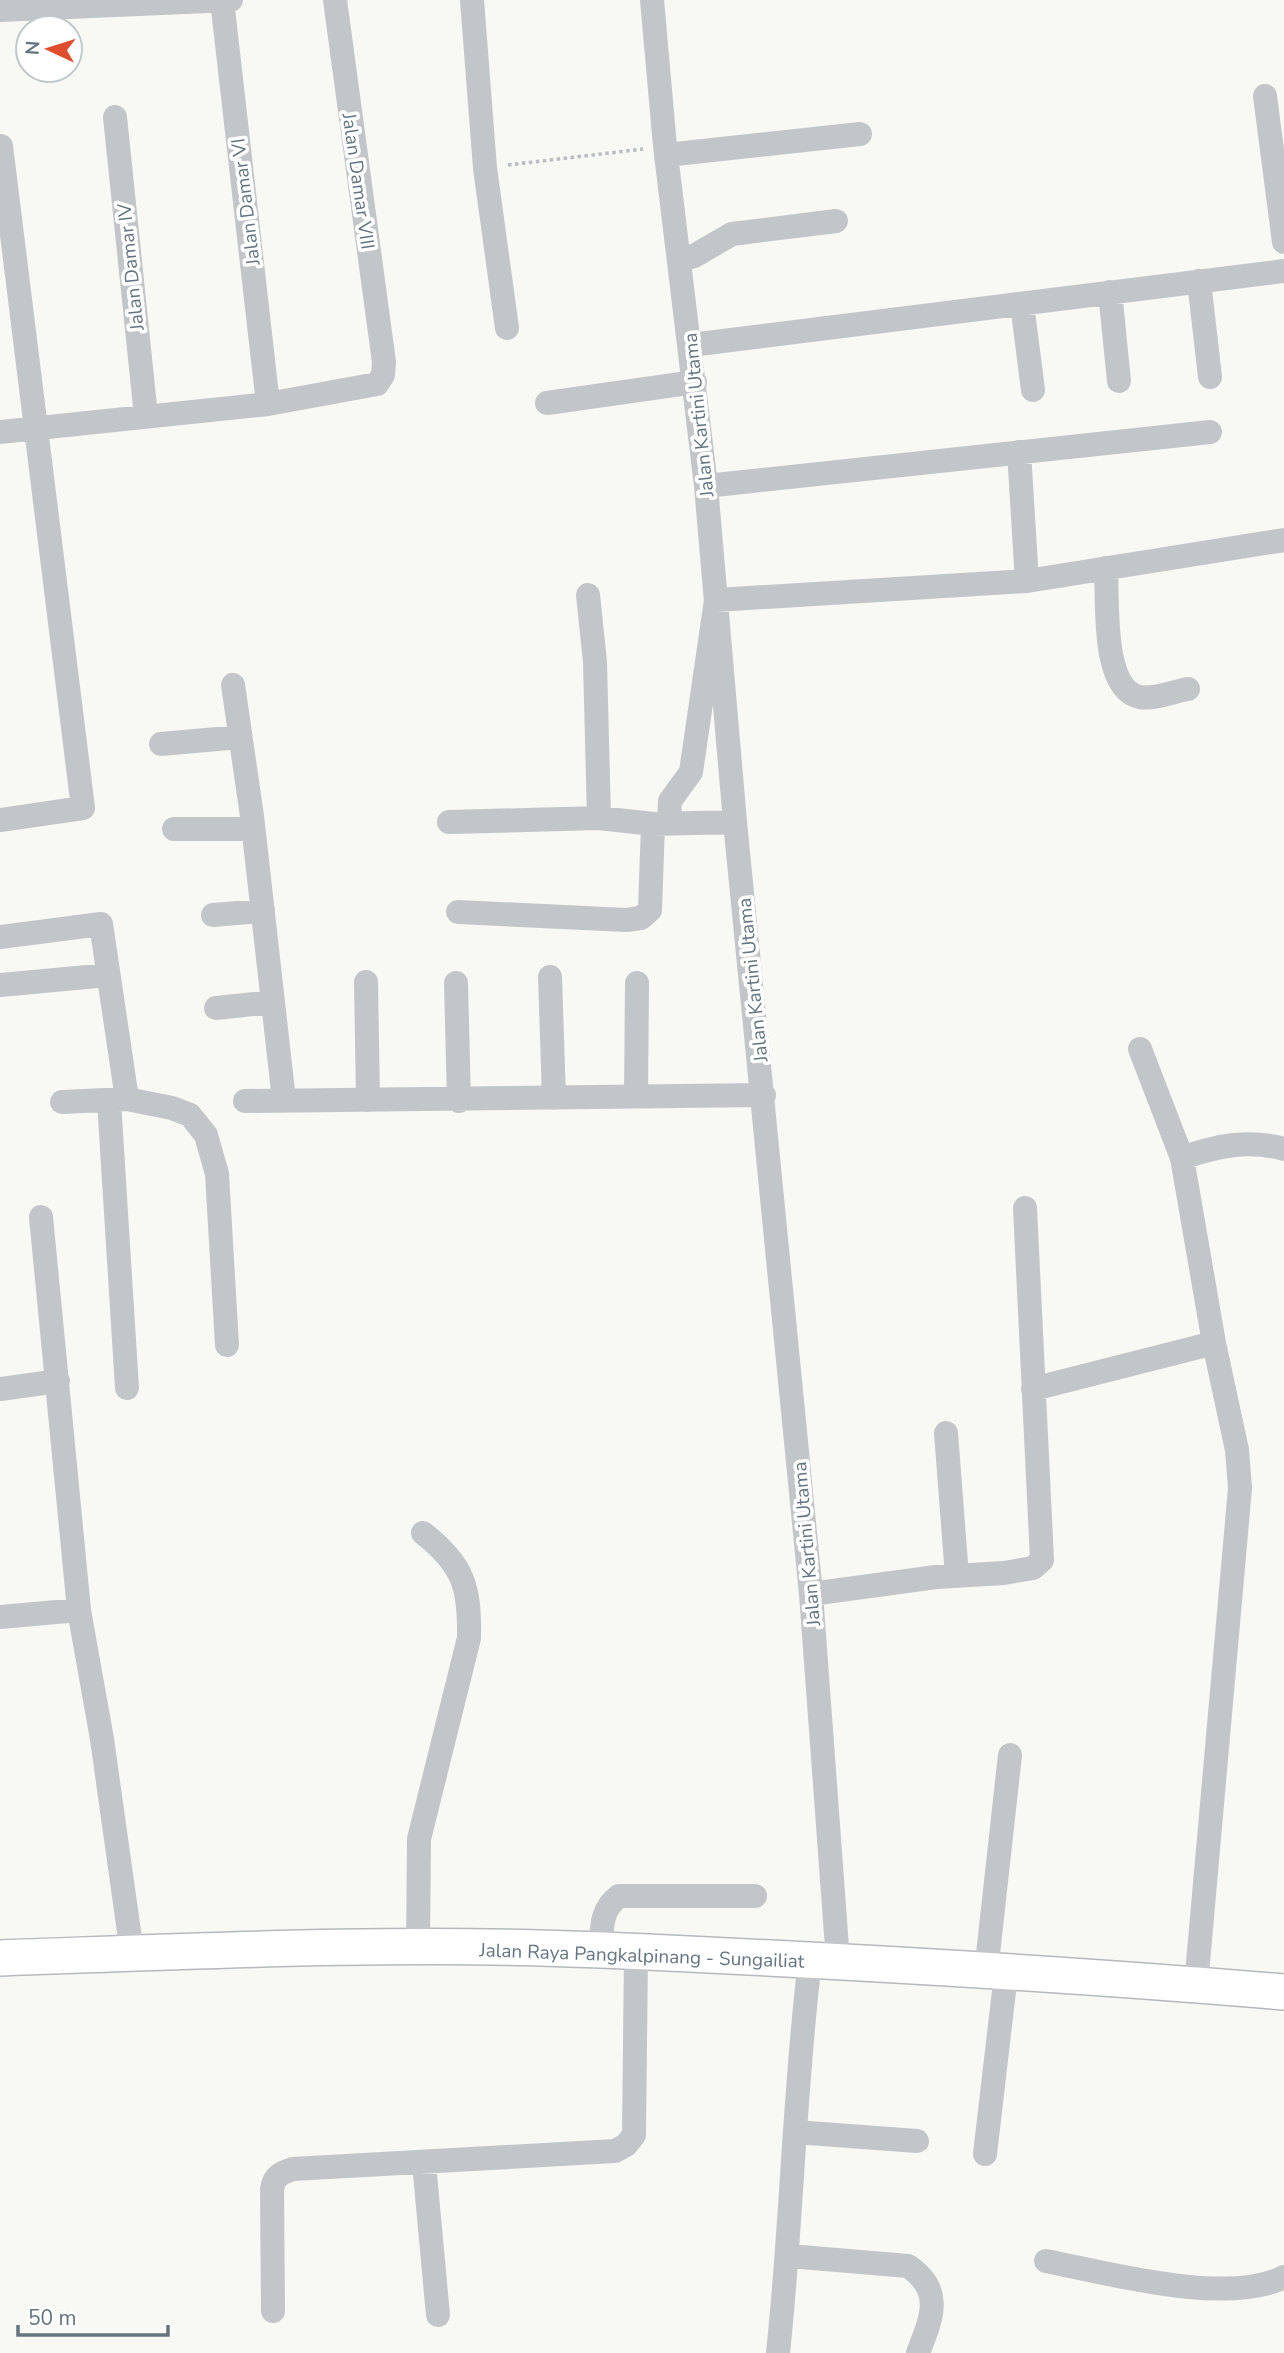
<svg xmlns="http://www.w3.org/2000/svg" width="1284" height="2353" viewBox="0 0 1284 2353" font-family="'Nunito Sans',sans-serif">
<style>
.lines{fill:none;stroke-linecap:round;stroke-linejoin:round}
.highway-casing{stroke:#b5b9bc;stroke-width:38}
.path{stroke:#babdbf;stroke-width:3.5;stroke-dasharray:3.5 3.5;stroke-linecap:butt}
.minor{stroke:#c2c6c9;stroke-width:24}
.highway{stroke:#fff;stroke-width:35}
.labels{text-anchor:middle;stroke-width:7;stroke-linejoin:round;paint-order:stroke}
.street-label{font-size:19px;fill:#64757f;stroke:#fff}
</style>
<rect width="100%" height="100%" fill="#f8f8f5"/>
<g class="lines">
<defs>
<path id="highway" d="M0 1958C199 1951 401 1941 601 1950 828 1960 1057 1973 1284 1992"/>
</defs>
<use href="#highway" class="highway-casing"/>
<path class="path" d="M508 165 643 149"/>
<path class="minor" d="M222 0 268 404
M472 0 485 168 507 328
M652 0 665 146 706 486 735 822 811 1594 838 1961
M0 10 231 0
M1265 96 1284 242
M115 117 146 416
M666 155 860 134
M681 260 694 256 732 234 836 221
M1199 281 1210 377
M1110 292 1119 381
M1022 304 1033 390
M691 345 1284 271
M547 403 695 382
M0 432 268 404 377 384 383 375 384 362 335 0
M1019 452 1027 581
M706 486 1210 432
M1106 568C1108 600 1101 690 1140 697 1153 700 1175 691 1188 689
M588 595 595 662 599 818
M233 685 252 816 284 1100
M161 744 240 737
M0 820 83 808 1 146
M449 822 599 818 653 824
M669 824 670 801 691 772 716 600 1027 581 1284 540
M174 829H253
M458 912 626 920 641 918 650 910 653 824 735 822
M213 915 263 911
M0 937 101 924 127 1099
M550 977 554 1098
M366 982 368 1100
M456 983 459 1101
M0 985 108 975
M216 1008 273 1002
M1140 1049 1182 1158 1214 1343 1237 1450 1240 1488 1196 1985
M636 1096 637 983
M109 1101 127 1388
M245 1101 764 1095
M62 1102 127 1099 172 1108 190 1115 206 1135 217 1174 227 1345
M1182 1158C1216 1146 1248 1139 1284 1149
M41 1217 79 1610
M0 1389 58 1381
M1033 1389 1214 1343
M946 1433 957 1576
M811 1594 936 1577 1004 1573 1033 1568 1042 1560 1025 1208
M0 1617 79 1610 102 1739 132 1953
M418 1948 419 1839 469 1638C470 1588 464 1565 423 1533
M601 1950C602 1928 600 1910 619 1896H755
M986 1972 1010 1755
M795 2132 917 2141
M985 2154 1006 1974
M424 2163 438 2315
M789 2256 908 2266C945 2291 931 2319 918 2353
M1046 2261C1107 2273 1227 2306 1284 2277
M273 2311 272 2189C274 2176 281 2173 293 2169L615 2151 626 2145 634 2135 636 1953
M778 2353C792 2222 794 2091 810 1961"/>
<use href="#highway" class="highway"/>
</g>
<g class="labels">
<g class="street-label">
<text transform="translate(359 181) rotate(82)" y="7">Jalan Damar VIII</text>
<text transform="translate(245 202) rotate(-97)" y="7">Jalan Damar VI</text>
<text transform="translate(130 267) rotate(-96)" y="7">Jalan Damar IV</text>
<text transform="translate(698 415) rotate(-96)" y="7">Jalan Kartini Utama</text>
<text transform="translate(752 980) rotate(-96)" y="7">Jalan Kartini Utama</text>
<text transform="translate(806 1544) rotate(-95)" y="7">Jalan Kartini Utama</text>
<text transform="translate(642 1955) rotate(2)" y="7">Jalan Raya Pangkalpinang - Sungailiat</text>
</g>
</g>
<g transform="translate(49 49) rotate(274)"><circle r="33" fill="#ffffff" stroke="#c1c8cc" stroke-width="2"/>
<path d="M0-5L12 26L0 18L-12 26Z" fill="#df4c2e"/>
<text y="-10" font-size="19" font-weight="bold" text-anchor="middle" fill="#64757f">N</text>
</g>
<path d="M18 2325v10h150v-10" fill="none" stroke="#64757f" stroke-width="3.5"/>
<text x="28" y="2325" font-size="21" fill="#64757f" stroke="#ffffff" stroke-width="5" paint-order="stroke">50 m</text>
</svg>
